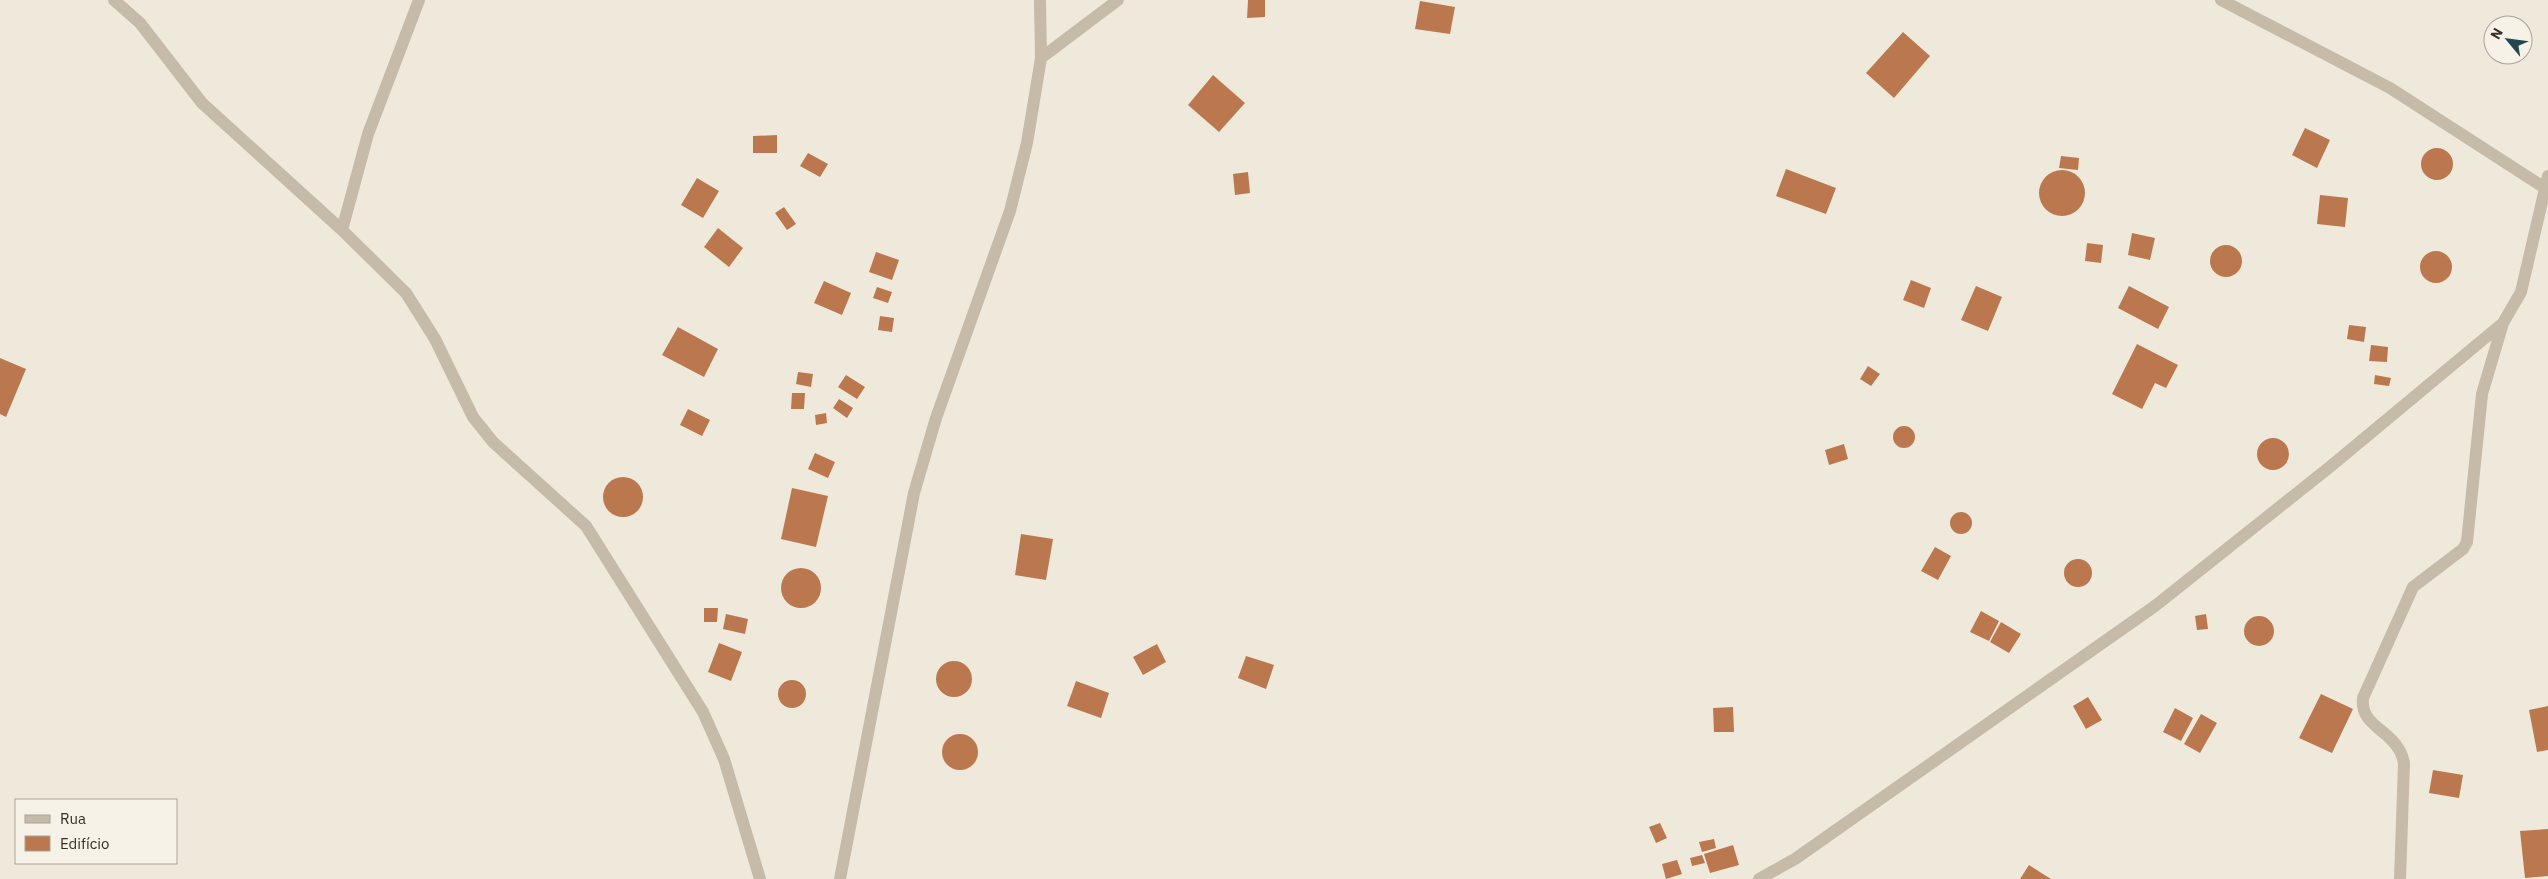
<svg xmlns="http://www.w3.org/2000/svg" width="2548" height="879" viewBox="0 0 2548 879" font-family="'IBM Plex Sans',sans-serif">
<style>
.building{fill:#bb784e}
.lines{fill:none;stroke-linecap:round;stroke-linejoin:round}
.street{stroke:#c6baa9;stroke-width:12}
</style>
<rect width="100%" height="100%" fill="#efe9db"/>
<path class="building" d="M1248 0H1265V17L1247 18Z
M1420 1 1455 7 1450 34 1415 29Z
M1903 32 1930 56 1894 98 1866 73Z
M1213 75 1245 103 1219 132 1188 105Z
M2305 128 2330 140 2317 168 2292 155Z
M777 135V153H753V136Z
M2421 164a16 16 0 1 1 32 0a16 16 0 1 1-32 0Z
M808 153 828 164 820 177 800 166Z
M2061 156 2079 158 2078 170 2059 168Z
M1786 169 1836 188 1826 214 1776 196Z
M2039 193a23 23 0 1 1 46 0a23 23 0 1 1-46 0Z
M1248 172 1250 193 1235 195 1233 174Z
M697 178 719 191 703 218 681 205Z
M2320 195 2348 198 2345 227 2317 224Z
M784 207 796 224 787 230 775 213Z
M718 228 743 248 729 267 704 247Z
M2132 233 2155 238 2150 260 2128 255Z
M2087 243 2103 245 2101 263 2085 261Z
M2210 261a16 16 0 1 1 32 0a16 16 0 1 1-32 0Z
M2420 267a16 16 0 1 1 32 0a16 16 0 1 1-32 0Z
M876 252 899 260 892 280 869 272Z
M1911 280 1931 288 1924 308 1903 300Z
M824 281 851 293 842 315 814 303Z
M1976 286 2002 297 1988 331 1961 320Z
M2129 286 2169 307 2158 329 2118 308Z
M877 287 892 292 888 303 873 298Z
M880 316 894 318 892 332 878 330Z
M2349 325 2366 327 2364 342 2347 339Z
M678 327 718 349 704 377 662 355Z
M2137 344 2178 365 2166 388 2155 383 2142 409 2112 394Z
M2371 345 2388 347 2387 362 2369 361Z
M0 358 26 369 6 417 0 414Z
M1868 366 1880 374 1871 386 1860 379Z
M798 372 813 374 811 387 796 384Z
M846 375 865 387 857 399 838 387Z
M2375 375 2391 378 2389 386 2374 384Z
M792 393H805L804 409H791Z
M839 399 853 408 847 418 833 408Z
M688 409 710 420 702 436 680 425Z
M826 413 827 423 816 425 815 415Z
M1893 437a11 11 0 1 1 22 0a11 11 0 1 1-22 0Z
M2257 454a16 16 0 1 1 32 0a16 16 0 1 1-32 0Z
M1844 444 1848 459 1829 465 1825 450Z
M815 453 835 462 828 478 808 469Z
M603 497a20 20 0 1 1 40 0a20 20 0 1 1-40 0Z
M792 488 828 496 816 547 781 539Z
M1950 523a11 11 0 1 1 22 0a11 11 0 1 1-22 0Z
M1021 534 1053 539 1046 580 1015 575Z
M1935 547 1951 556 1938 580 1921 571Z
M2064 573a14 14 0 1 1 28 0a14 14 0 1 1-28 0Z
M781 588a20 20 0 1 1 40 0a20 20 0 1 1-40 0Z
M704 608H718L717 622H704Z
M1981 611 1999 621 1989 641 1970 632Z
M726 614 748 619 745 634 723 629Z
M2206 614 2208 629 2197 630 2195 616Z
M2244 631a15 15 0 1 1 30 0a15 15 0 1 1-30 0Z
M2001 622 2021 634 2009 653 1990 642Z
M719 643 742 652 731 681 708 672Z
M1157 644 1166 662 1143 675 1133 657Z
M1246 656 1274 665 1266 689 1238 678Z
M936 679a18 18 0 1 1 36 0a18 18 0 1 1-36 0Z
M778 694a14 14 0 1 1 28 0a14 14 0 1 1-28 0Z
M1076 681 1109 693 1101 718 1067 706Z
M2321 694 2353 709 2332 753 2299 738Z
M2088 697 2102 720 2086 729 2073 706Z
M2548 706V750L2537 752 2529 710Z
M1733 707 1734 732H1714L1713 708Z
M2175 708 2193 718 2181 741 2163 732Z
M2201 714 2217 723 2200 753 2184 744Z
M942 752a18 18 0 1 1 36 0a18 18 0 1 1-36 0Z
M2433 770 2463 775 2459 798 2429 793Z
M1660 823 1667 838 1656 843 1649 827Z
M2548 829V876L2525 878 2520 831Z
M1714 839 1716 848 1702 852 1699 842Z
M1733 845 1739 865 1710 873 1704 854Z
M1702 855 1705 863 1692 866 1690 858Z
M1677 860 1682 874 1666 879 1662 864Z
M2029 865 2051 879H2020Z"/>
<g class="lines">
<path class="street" d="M114 0 140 23 202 103 342 230 406 293 435 339 473 417 493 442 586 526 703 712 724 759 760 879
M2221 0 2390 88 2548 190
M1041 58 1118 0
M342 230 368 134 419 0
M840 879 914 493 936 418 1010 211 1027 143 1041 58 1040 0
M1759 879 1795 859 2155 606 2331 466 2503 323 2521 292 2548 176
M2400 879 2404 763C2403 758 2401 752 2398 748 2387 729 2360 724 2363 698L2413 587 2463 549 2467 542 2482 394 2503 323"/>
</g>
<rect x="15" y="799" width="162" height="65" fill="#f7f2e7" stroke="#a9a39b"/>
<rect x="25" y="815" width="25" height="8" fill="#c6baa9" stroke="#a9a39b"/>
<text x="60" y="824" font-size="15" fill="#342d28">Rua</text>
<rect x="25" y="836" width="25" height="15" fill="#bb784e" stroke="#a9a39b"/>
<text x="60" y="849" font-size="15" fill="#342d28">Edifício</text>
<g transform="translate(2508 40) rotate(299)"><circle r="24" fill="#f7f2e7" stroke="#a9a39b"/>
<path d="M0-4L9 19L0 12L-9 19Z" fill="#214852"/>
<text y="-8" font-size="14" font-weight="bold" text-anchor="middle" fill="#342d28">N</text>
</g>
</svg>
